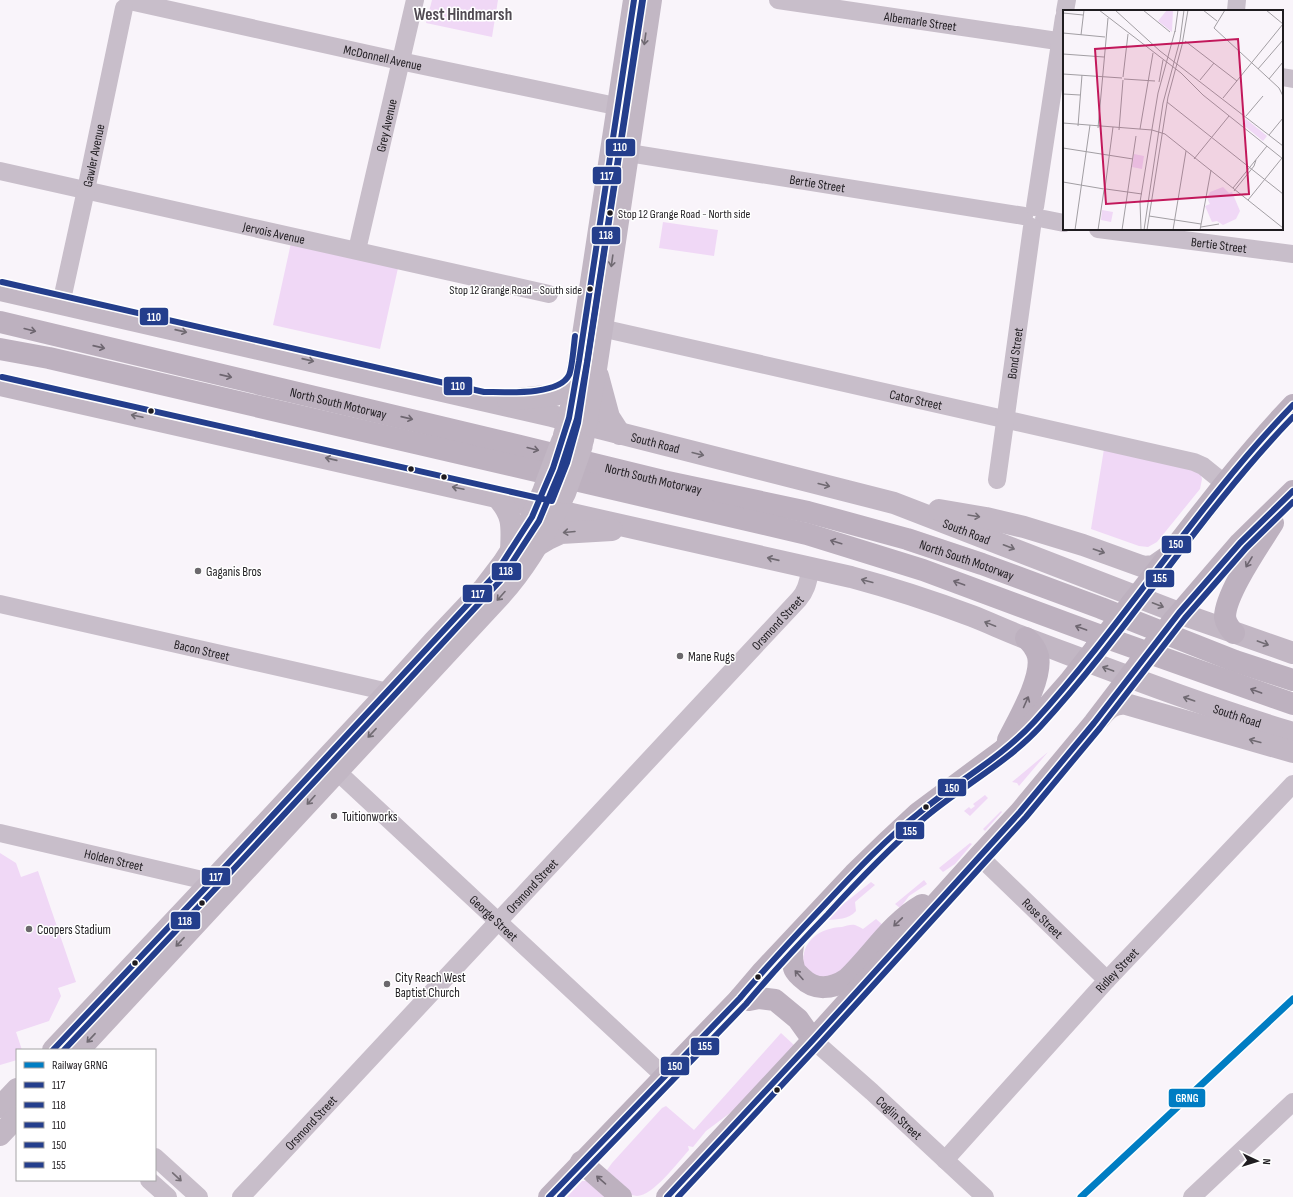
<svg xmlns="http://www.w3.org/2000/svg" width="1293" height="1197" viewBox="0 0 1293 1197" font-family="'Sofia Sans Condensed',sans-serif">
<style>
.green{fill:#f0d8f6}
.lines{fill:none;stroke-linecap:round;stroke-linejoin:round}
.minor{stroke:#c8beca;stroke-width:18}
.major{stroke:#c2b7c4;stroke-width:22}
.highway{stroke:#bdb1bf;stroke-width:22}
.major-bridge{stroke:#c2b7c4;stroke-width:22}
.highway-bridge{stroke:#bdb1bf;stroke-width:22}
.bus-1-casing{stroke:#fff;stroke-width:9}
.bus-2-casing{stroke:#fff;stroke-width:9}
.bus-3-casing{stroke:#fff;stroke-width:9}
.bus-4-casing{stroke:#fff;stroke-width:9}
.bus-5-casing{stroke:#fff;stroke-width:9}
.bus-1{stroke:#243e8c;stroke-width:6}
.bus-2{stroke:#243e8c;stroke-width:6}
.bus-3{stroke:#243e8c;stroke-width:6}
.bus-4{stroke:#243e8c;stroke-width:6}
.bus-5{stroke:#243e8c;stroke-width:6}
.rail-1-casing{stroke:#fff;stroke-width:10}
.rail-1{stroke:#007dc3;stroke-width:7}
.oneway{stroke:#706a72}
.oneway2{stroke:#6e6670}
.oneway3{stroke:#746d75}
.bus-dot{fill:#1f1c20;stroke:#fff;stroke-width:1.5}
.poi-dot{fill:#6b686c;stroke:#fff;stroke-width:1.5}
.labels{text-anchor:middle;stroke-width:3;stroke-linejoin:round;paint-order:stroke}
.bus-label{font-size:12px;fill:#1f1c20;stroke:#fff;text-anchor:start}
.street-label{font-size:13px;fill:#1f1c20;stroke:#fff}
.poi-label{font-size:13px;fill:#1f1c20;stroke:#fff;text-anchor:start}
.district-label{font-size:17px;font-weight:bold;fill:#504a52;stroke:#fff}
.inset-road{fill:none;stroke:#a29ea3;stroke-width:1}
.view{fill:#c2185b;fill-opacity:0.15;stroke:#c2185b;stroke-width:2}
.inset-edge{fill:none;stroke:#1f1c20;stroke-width:2}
.line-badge{stroke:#fff;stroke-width:1.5}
.badge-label{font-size:11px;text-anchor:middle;font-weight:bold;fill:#fff}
</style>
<rect width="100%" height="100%" fill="#f9f4fa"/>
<path class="green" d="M432 0H498L492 37 426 23Z
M663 222 718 230 714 256 659 248Z
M291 243 398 268 380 349 273 325Z
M1104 449 1200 472 1202 479 1200 489 1157 542 1148 547 1139 546 1091 529Z
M1048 752 1019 786 1017 783 1012 782Z
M985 795 988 798 970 816 964 811 969 807 971 809 975 806 973 804Z
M1001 811 1002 812 985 831 983 829Z
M970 843 972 844 955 864 943 872 939 868Z
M0 853 16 863 21 877 38 871 76 982 58 988 61 996 49 1021 16 1032 22 1050H17V1060L0 1065Z
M924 880 927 884 909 896 900 908 895 904Z
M871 882 875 885 855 902 856 911C848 920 838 919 826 920V918Z
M876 919 884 926 849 967 824 980 804 969C799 943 818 928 842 927 846 926 851 924 855 925 858 926 861 928 863 929Z
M781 1033 794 1045 734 1110 706 1131 693 1147 688 1146 689 1150C678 1162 653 1196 637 1196 625 1195 612 1183 602 1177L612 1163 662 1108 666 1106 694 1130Z
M582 1181H590L608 1197H567Z"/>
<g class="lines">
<g class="minor">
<path id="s1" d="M778 0 1064 42"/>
<path id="s2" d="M134 2 400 61 630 109"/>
<path d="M1065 11 1067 0"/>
<path d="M1236 11 1237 0"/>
<path d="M1282 77 1293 79"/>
<path id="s3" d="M616 151 1024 216"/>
<path id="s4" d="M0 171 549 294"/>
<path d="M1035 207 1064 17"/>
<path d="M1044 219 1064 223"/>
<path id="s5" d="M1098 229 1293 254"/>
<path id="s6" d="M357 250 415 0"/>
<path id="s7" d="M61 304 86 190 124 8"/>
<path id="s8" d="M601 328 1194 462 1203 466 1224 483"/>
<path id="s9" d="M997 480 1032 227"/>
<path id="s10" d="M0 604 371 688 388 692 396 701"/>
<path id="s11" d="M328 763 664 1076"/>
<path id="s12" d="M0 833 211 882 219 889"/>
<path id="s13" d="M979 856 1107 980"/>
<path id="s14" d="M813 1040 872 1092 985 1197"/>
<path d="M155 1157 199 1197"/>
<path id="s15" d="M945 1160 1107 980 1293 784"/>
<path d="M149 1180 168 1197"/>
<path id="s16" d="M241 1197 799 599C807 590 808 580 811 568"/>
<path d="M1192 1197 1293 1102"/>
</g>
<g class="major">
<path id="s17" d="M0 290 552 416 894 503 1179 613 1293 653"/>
<path d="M598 376 609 417 620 434"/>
<path id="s18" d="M0 385 851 577C892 588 932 601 972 616 990 623 1009 632 1028 639 1116 672 1203 706 1293 733"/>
<path d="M508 400 555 395 565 391 576 379"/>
<path d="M564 435 569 418 579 361 634 0"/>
<path d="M583 440 596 369 651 0"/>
<path d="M496 496C514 515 512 526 511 551"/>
<path d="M939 510 986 518 1024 527 1083 545 1144 567 1154 566 1167 557"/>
<path d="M538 545 548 539 561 533 612 530"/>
<path d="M1099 719C1106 710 1114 702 1126 704L1293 752"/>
<path d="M53 1050 211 882 388 692 433 642 484 588 503 563 527 526 543 492"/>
<path d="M79 1050C221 899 361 747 501 595 527 566 546 533 563 497"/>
<path d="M0 1107 17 1089"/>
<path d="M0 1135 17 1117"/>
</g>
<g class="highway">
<path id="s19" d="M0 322 520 446 663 481 808 512 907 539 982 564 1101 608 1235 661 1293 680"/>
<path d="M0 349 49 358 807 534 923 570 1104 637 1293 704"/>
<path d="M1131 604C1184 537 1234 467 1293 405"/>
<path d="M1173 621 1240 543 1293 491"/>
<path d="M1234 633C1229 628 1226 623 1225 617 1225 594 1260 544 1273 523"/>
<path d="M1008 740C1018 720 1043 678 1038 656 1036 649 1032 643 1026 638"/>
<path d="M795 938C792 947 791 959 794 968 795 972 799 975 802 978 815 991 832 989 847 979 873 954 891 923 922 905"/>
<path d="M740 998 749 1000 759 998 775 1000 798 1019 813 1040"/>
<path d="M581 1162 621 1197"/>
<path d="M549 1197 740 998 763 971 854 874 887 842 918 813 1003 750 1033 723 1069 682 1095 649"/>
<path d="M667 1197 813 1040 979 856 1020 812 1094 723 1139 664"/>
</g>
<path class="major-bridge" d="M544 489 562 441
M565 493 582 445"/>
<path class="highway-bridge" d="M1095 649 1131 604
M1139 664 1173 621"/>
<defs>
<path id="bus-1" d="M53 1050 211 882 494 576 532 517 553 468 569 418 579 361 634 0"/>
<path id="bus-2" d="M64 1050 217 887 500 581 539 521 560 471 577 419 587 362 642 1"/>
<path id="bus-3" d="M2 282 484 392C504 392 559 396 569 375 572 369 574 344 575 336
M2 377 552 501 567 463 578 423 643 0"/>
<path id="bus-4" d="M549 1197 740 998C768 965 798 933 828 901 856 871 887 838 919 813 956 782 1001 758 1034 722 1126 621 1198 503 1293 405
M667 1197 813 1040 1020 812 1094 723 1179 613 1240 543 1293 491"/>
<path id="bus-5" d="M560 1197 746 1004C772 973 800 943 828 914 858 881 889 849 922 820 960 787 1006 764 1040 727 1130 629 1200 513 1293 417
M678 1197 819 1045 1026 817 1100 728 1185 618 1246 548 1293 502"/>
</defs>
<use href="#bus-1" class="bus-1-casing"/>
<use href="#bus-2" class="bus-2-casing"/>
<use href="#bus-3" class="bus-3-casing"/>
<use href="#bus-4" class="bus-4-casing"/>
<use href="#bus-5" class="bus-5-casing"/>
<use href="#bus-1" class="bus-1"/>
<use href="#bus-2" class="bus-2"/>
<use href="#bus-3" class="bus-3"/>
<use href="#bus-4" class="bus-4"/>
<use href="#bus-5" class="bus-5"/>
<defs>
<path id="rail-1" d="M1081 1197 1293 999"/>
</defs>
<use href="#rail-1" class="rail-1-casing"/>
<use href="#rail-1" class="rail-1"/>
</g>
<defs><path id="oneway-shaft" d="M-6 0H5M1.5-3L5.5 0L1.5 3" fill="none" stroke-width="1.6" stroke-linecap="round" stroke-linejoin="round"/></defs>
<g class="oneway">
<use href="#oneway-shaft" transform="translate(645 39) rotate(98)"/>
<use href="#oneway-shaft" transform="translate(612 261) rotate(98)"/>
<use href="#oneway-shaft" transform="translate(181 331) rotate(13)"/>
<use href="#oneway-shaft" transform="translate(308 360) rotate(13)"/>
<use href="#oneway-shaft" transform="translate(137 416) rotate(-168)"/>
<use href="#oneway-shaft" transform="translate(698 454) rotate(14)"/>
<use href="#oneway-shaft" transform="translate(331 459) rotate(-167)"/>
<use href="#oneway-shaft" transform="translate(824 485) rotate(14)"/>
<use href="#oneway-shaft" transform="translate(458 488) rotate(-168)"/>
<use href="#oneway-shaft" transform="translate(974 516) rotate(9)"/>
<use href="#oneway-shaft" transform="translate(569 532) rotate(175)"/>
<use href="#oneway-shaft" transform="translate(1009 547) rotate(21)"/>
<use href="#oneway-shaft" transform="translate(1099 551) rotate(19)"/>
<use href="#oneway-shaft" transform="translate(773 559) rotate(-167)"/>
<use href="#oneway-shaft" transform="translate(867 581) rotate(-165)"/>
<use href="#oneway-shaft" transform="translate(501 596) rotate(132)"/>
<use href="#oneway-shaft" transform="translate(1158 605) rotate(21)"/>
<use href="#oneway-shaft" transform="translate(990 624) rotate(-158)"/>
<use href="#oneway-shaft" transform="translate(1263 643) rotate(20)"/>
<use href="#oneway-shaft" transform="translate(1108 669) rotate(-160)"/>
<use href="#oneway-shaft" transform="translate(1189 699) rotate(-161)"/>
<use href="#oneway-shaft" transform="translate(372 733) rotate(133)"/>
<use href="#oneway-shaft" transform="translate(1255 741) rotate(-165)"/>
<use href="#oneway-shaft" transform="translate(311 800) rotate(132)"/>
<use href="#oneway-shaft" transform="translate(180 942) rotate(133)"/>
<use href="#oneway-shaft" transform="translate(91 1038) rotate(133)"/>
</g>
<g class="oneway2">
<use href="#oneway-shaft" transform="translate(30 330) rotate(14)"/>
<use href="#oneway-shaft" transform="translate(99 347) rotate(13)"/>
<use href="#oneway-shaft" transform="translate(226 376) rotate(13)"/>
<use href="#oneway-shaft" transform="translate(407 418) rotate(13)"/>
<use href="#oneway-shaft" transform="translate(533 449) rotate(14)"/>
<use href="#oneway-shaft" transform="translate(836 542) rotate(-163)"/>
<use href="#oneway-shaft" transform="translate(1249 562) rotate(121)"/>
<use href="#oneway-shaft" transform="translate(959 583) rotate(-160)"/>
<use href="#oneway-shaft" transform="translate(1081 628) rotate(-160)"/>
<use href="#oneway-shaft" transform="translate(1256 691) rotate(-160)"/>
<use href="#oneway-shaft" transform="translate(1026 702) rotate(-66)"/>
<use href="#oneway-shaft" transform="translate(898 922) rotate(136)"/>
<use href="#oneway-shaft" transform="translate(799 975) rotate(-132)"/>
<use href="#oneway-shaft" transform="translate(601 1180) rotate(-139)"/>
</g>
<use class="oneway3" href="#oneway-shaft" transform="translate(177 1177) rotate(43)"/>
<g class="bus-dot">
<circle cx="610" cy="213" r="3.5"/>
<circle cx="590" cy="289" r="3.5"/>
<circle cx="151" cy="411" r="3.5"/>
<circle cx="411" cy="469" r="3.5"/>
<circle cx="444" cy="477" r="3.5"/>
<circle cx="926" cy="807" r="3.5"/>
<circle cx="202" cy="903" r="3.5"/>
<circle cx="135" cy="963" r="3.5"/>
<circle cx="758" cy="977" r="3.5"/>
<circle cx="777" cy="1090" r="3.5"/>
</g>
<g class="poi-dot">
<circle cx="198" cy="571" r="4"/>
<circle cx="680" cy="656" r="4"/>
<circle cx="334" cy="816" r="4"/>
<circle cx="29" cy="929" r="4"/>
<circle cx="387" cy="984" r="4"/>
</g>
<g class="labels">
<g class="bus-label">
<text x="618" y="218">Stop 12 Grange Road - North side</text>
<text x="582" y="294" text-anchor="end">Stop 12 Grange Road - South side</text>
</g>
<g class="street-label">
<text dy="5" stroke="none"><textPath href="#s1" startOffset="144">Albemarle Street</textPath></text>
<text dy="5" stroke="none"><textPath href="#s2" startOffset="255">McDonnell Avenue</textPath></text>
<text dy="5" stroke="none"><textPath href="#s6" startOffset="128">Grey Avenue</textPath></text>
<text dy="5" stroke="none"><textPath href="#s7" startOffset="152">Gawler Avenue</textPath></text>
<text dy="5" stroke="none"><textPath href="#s3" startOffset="204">Bertie Street</textPath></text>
<text dy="5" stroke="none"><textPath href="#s4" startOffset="281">Jervois Avenue</textPath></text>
<text dy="5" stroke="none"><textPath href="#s5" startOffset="122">Bertie Street</textPath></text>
<text dy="5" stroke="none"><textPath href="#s9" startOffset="128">Bond Street</textPath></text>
<text dy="5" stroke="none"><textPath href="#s8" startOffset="323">Cator Street</textPath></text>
<text dy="5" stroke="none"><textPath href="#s19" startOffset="348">North South Motorway</textPath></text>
<text dy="5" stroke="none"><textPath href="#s17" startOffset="673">South Road</textPath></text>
<text dy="5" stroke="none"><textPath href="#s19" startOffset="672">North South Motorway</textPath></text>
<text dy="5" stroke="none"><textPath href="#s17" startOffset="997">South Road</textPath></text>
<text dy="5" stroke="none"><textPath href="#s19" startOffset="996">North South Motorway</textPath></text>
<text dy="5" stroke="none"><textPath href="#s16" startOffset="786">Orsmond Street</textPath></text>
<text dy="5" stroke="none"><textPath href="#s10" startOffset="207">Bacon Street</textPath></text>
<text dy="5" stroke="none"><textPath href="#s18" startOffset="1283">South Road</textPath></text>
<text dy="5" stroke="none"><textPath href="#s12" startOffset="117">Holden Street</textPath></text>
<text dy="5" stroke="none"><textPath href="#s16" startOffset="426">Orsmond Street</textPath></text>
<text dy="5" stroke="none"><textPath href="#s11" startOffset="227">George Street</textPath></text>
<text dy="5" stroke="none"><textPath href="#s13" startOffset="89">Rose Street</textPath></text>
<text dy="5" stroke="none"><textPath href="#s15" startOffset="256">Ridley Street</textPath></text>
<text dy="5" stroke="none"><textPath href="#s14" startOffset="116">Coglin Street</textPath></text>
<text dy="5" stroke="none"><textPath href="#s16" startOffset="102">Orsmond Street</textPath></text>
</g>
<g class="poi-label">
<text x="206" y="576">Gaganis Bros</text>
<text x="688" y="661">Mane Rugs</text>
<text x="342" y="821">Tuitionworks</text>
<text x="37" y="934">Coopers Stadium</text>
<text x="395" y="982">City Reach West<tspan x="395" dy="15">Baptist Church</tspan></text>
</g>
<g class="district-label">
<text x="463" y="20">West Hindmarsh</text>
</g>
</g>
<g transform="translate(1063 10)">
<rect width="220" height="220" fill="#f9f4fa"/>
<path d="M104 0H110L109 22 95 11ZM183 109 204 126 200 131 179 114ZM71 144 81 146 79 159 69 157ZM160 177 166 183 169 182 177 201 173 209 160 215 154 211 149 212 142 196 147 194 144 188 147 182ZM39 200 50 202 48 212 38 210Z" fill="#f0d8f6"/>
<path class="inset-road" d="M36 0 118 63 140 85 220 149M52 0 97 41 220 136M80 0 107 22M140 0 154 11M162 0 151 18 216 78 220 86M203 0 220 14M0 3 20 5M112 22 115 0M0 23 42 27M18 25 21 0M122 31 174 71M0 44 41 47M195 59 220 30M0 64 59 68M60 67 65 24M61 69 92 71M206 69 220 52M137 70 151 53M96 72 100 50M0 84 17 85M160 88 220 14M104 92 220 184M183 106 200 86M0 113 89 120 102 124 220 218M15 116 19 65M35 118 45 8M77 119 90 43M56 120 60 70M206 125 220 108M0 138 70 149M131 149 166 106M0 172 41 179M42 178 50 117M170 178 204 136M43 179 79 184M171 181 191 156 193 150M185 190 219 148M86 206 138 214M138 217 156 214M12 220 27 115M35 220 41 180M59 220 73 126M78 220 77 192 88 125 95 83 112 21M81 220 100 93 117 30 121 0M84 220 105 87 119 35 125 0M110 220 123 141M137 220 148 160"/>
<path class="view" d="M175 29 186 184 43 194 32 39Z"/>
<rect width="220" height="220" class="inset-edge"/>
</g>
<g class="line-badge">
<rect x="605" y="138" width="31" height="19" rx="4" fill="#243e8c"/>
<rect x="592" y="166" width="30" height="19" rx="4" fill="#243e8c"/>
<rect x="591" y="226" width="30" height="19" rx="4" fill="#243e8c"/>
<rect x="139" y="307" width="30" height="19" rx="4" fill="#243e8c"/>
<rect x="443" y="376" width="30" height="20" rx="4" fill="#243e8c"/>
<rect x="1161" y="535" width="31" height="19" rx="4" fill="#243e8c"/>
<rect x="491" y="562" width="31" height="19" rx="4" fill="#243e8c"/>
<rect x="1145" y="569" width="30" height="19" rx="4" fill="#243e8c"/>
<rect x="462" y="584" width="31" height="19" rx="4" fill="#243e8c"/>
<rect x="937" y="778" width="30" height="19" rx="4" fill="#243e8c"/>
<rect x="895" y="821" width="30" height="19" rx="4" fill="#243e8c"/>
<rect x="201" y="867" width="30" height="19" rx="4" fill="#243e8c"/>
<rect x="170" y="911" width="31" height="19" rx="4" fill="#243e8c"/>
<rect x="690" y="1037" width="30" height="19" rx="4" fill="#243e8c"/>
<rect x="660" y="1056" width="30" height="20" rx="4" fill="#243e8c"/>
<rect x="1168" y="1088" width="38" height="20" rx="4" fill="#007dc3"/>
</g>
<g class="badge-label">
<text x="620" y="151">110</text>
<text x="607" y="180">117</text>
<text x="606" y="239">118</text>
<text x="154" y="321">110</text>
<text x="458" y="390">110</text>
<text x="1176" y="548">150</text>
<text x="506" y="575">118</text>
<text x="1160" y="582">155</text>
<text x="478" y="598">117</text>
<text x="952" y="792">150</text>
<text x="910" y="835">155</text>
<text x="216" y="881">117</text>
<text x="185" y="925">118</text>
<text x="705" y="1050">155</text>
<text x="675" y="1070">150</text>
<text x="1187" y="1102">GRNG</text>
</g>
<rect x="16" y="1049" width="140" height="132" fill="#ffffff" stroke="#a5a4a6"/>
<rect x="24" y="1062" width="20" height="6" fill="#007dc3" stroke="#a5a4a6"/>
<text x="52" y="1069" font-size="12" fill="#1f1c20">Railway GRNG</text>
<rect x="24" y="1082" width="20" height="6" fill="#243e8c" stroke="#a5a4a6"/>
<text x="52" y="1089" font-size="12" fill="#1f1c20">117</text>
<rect x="24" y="1102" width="20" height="6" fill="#243e8c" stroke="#a5a4a6"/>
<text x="52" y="1109" font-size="12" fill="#1f1c20">118</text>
<rect x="24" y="1122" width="20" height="6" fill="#243e8c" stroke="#a5a4a6"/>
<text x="52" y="1129" font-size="12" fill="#1f1c20">110</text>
<rect x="24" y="1142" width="20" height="6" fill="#243e8c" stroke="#a5a4a6"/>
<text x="52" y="1149" font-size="12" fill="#1f1c20">150</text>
<rect x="24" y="1162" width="20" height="6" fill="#243e8c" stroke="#a5a4a6"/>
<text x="52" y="1169" font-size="12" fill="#1f1c20">155</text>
<g transform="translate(1257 1161) rotate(94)" stroke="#ffffff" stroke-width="3" paint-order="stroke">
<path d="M0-3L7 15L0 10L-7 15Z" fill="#1f1c20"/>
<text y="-6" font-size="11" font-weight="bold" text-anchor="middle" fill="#1f1c20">N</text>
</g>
</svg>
